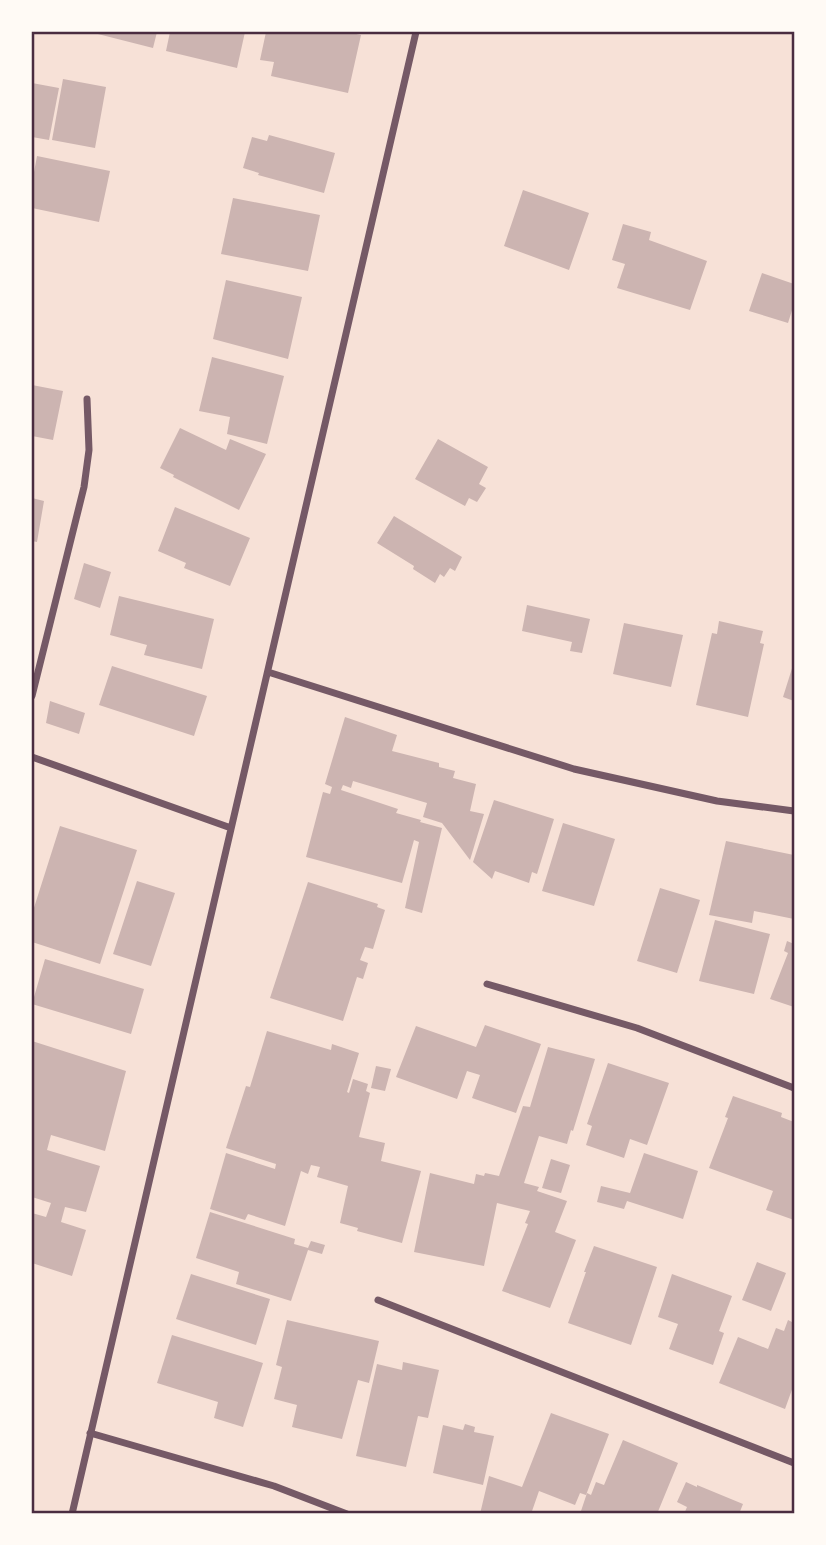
<svg xmlns="http://www.w3.org/2000/svg" width="826" height="1545" viewBox="0 0 826 1545" font-family="Inter,sans-serif">
<style>
.building{fill:#ccb4b1}
.lines{fill:none;stroke-linecap:round;stroke-linejoin:round}
.minor{stroke:#755966;stroke-width:7}
.neatline{fill:none;stroke:#4a2c40;stroke-width:2.5}
</style>
<rect width="100%" height="100%" fill="#f7e1d7"/>
<path class="building" d="M90 32H157L153 48Z
M170 32H245L237 68 166 51Z
M266 32H347L361 35 348 93 271 76 274 62 260 60Z
M63 79 106 87 95 148 52 140Z
M32 83 59 88 49 140 32 137Z
M269 135 335 153 324 193 258 175 259 173 243 168 252 137 267 141Z
M37 156 110 171 99 222 32 208V183Z
M523 190 589 213 569 270 504 246Z
M233 198 320 215 308 271 221 254Z
M623 224 651 232 649 240 707 261 690 310 617 288 625 264 612 260Z
M762 273 794 284V304L788 323 749 311Z
M226 280 302 297 288 359 213 339Z
M212 357 284 376 267 444 227 434 230 417 199 411Z
M32 385 63 391 53 440 32 436Z
M180 428 226 450 230 439 266 454 239 510 173 477 174 475 160 468Z
M438 439 488 467 479 484 486 488 477 502 469 498 465 506 415 479Z
M32 498 44 501 37 542 32 541Z
M175 507 250 538 230 586 184 568 186 563 158 551Z
M394 516 462 557 455 571 450 568 444 577 440 574 435 583 413 569 414 566 377 543Z
M84 563 111 572 100 608 74 599Z
M119 596 214 619 202 669 144 655 147 645 110 635Z
M527 605 590 619 582 653 570 651 572 642 522 631Z
M719 621 763 631 760 643 764 644 748 717 696 705 712 633 717 634Z
M624 623 683 635 671 687 613 674Z
M794 662V701L783 697Z
M112 666 207 696 194 736 99 705Z
M50 701 85 713 79 734 46 723Z
M345 717 397 735 392 751 439 763V767L455 771 453 778 476 784 470 811 484 814 470 860 442 823 423 817 427 803 353 781 351 788 343 785 341 790 398 809 396 813 421 820 420 822 442 828 422 913 405 908 419 842 414 840 402 883 306 857 323 792 330 794 332 787 325 784Z
M494 800 554 819 537 874 532 872 529 883 495 871 492 879 473 862Z
M563 823 615 839 594 906 542 891Z
M60 826 137 850 100 964 32 942V914Z
M726 841 794 855V919L754 911 752 923 709 915Z
M137 881 175 893 151 966 113 954Z
M308 882 378 904 377 907 385 910 373 949 365 947 360 960 368 963 363 979 357 977 343 1021 270 998Z
M660 888 700 900 677 973 637 961Z
M715 920 770 934 754 994 699 981Z
M787 941 794 944V1007L770 999 788 953 784 951Z
M45 959 144 989 131 1034 32 1004Z
M485 1025 541 1044 516 1113 472 1098 480 1075 467 1071 457 1099 396 1077 416 1026 476 1047Z
M267 1031 331 1050 332 1044 359 1053 347 1092 349 1093 353 1079 368 1084 366 1091 370 1093 359 1137 385 1143 381 1161 421 1171 402 1243 357 1231 358 1228 340 1223 348 1186 317 1177 320 1167 311 1165 308 1174 301 1171 285 1226 248 1214 245 1220 210 1209 226 1153 275 1169 276 1164 226 1148 246 1086 250 1087Z
M32 1041 126 1071 105 1151 51 1135 47 1150 100 1166 86 1212 65 1207 61 1222 86 1230 72 1276 32 1263V1213L46 1217 51 1203 32 1197Z
M548 1047 595 1059 573 1131 571 1130 567 1144 539 1136 524 1183 539 1187 537 1191 567 1201 555 1232 576 1240 550 1308 502 1291 528 1224 525 1223 530 1211 497 1203 484 1266 414 1252 430 1173 474 1184 476 1174 484 1176 485 1173 499 1176 523 1106 530 1107Z
M608 1063 669 1083 647 1145 630 1139 624 1158 586 1145 592 1126 587 1124Z
M376 1066 391 1069 385 1091 371 1088Z
M733 1096 782 1113 781 1117 794 1122V1220L766 1210 773 1191 709 1168 728 1118 725 1117Z
M644 1153 698 1171 683 1219 627 1201 624 1209 597 1202 601 1186 630 1193Z
M551 1159 570 1165 561 1193 542 1188Z
M210 1212 295 1239 294 1244 308 1248 311 1241 325 1245 322 1254 308 1250 291 1301 236 1284 239 1272 196 1258Z
M594 1246 657 1267 631 1345 568 1323 586 1272H584Z
M757 1262 786 1273 771 1311 742 1300Z
M191 1274 270 1299 256 1345 176 1319Z
M672 1274 732 1296 719 1331 724 1333 713 1365 669 1349 678 1324 658 1317Z
M287 1320 379 1341 369 1383 358 1380 342 1439 292 1427 297 1405 274 1399 282 1367 276 1365Z
M788 1320 794 1323V1384L785 1409 719 1383 738 1337 768 1349 776 1328 784 1331Z
M172 1335 263 1363 243 1427 214 1418 218 1402 157 1383Z
M403 1362 439 1370 428 1418 418 1416 406 1467 356 1456 377 1364 402 1370Z
M551 1413 609 1434 586 1495 580 1493 575 1505 539 1491 531 1514H480L489 1476 522 1487Z
M465 1424 475 1427 474 1432 494 1436 483 1485 433 1473 443 1425 463 1430Z
M623 1440 678 1463 657 1514H580L587 1493 591 1495 596 1482 604 1485Z
M686 1482 697 1487V1485L743 1504 739 1514H684L687 1507 677 1502Z"/>
<g class="lines">
<path class="minor" d="M268 672 574 769 717 801 794 811
M32 696 84 487 89 450 87 399
M32 757 231 828
M487 984 637 1028 794 1088
M378 1300 794 1463
M90 1433 274 1486 347 1514
M72 1514 416 32"/>
</g>
<rect width="826" height="1545" fill="none" stroke="#fffaf5" stroke-width="66"/>
<rect x="33" y="33" width="760" height="1479" class="neatline"/>
</svg>
